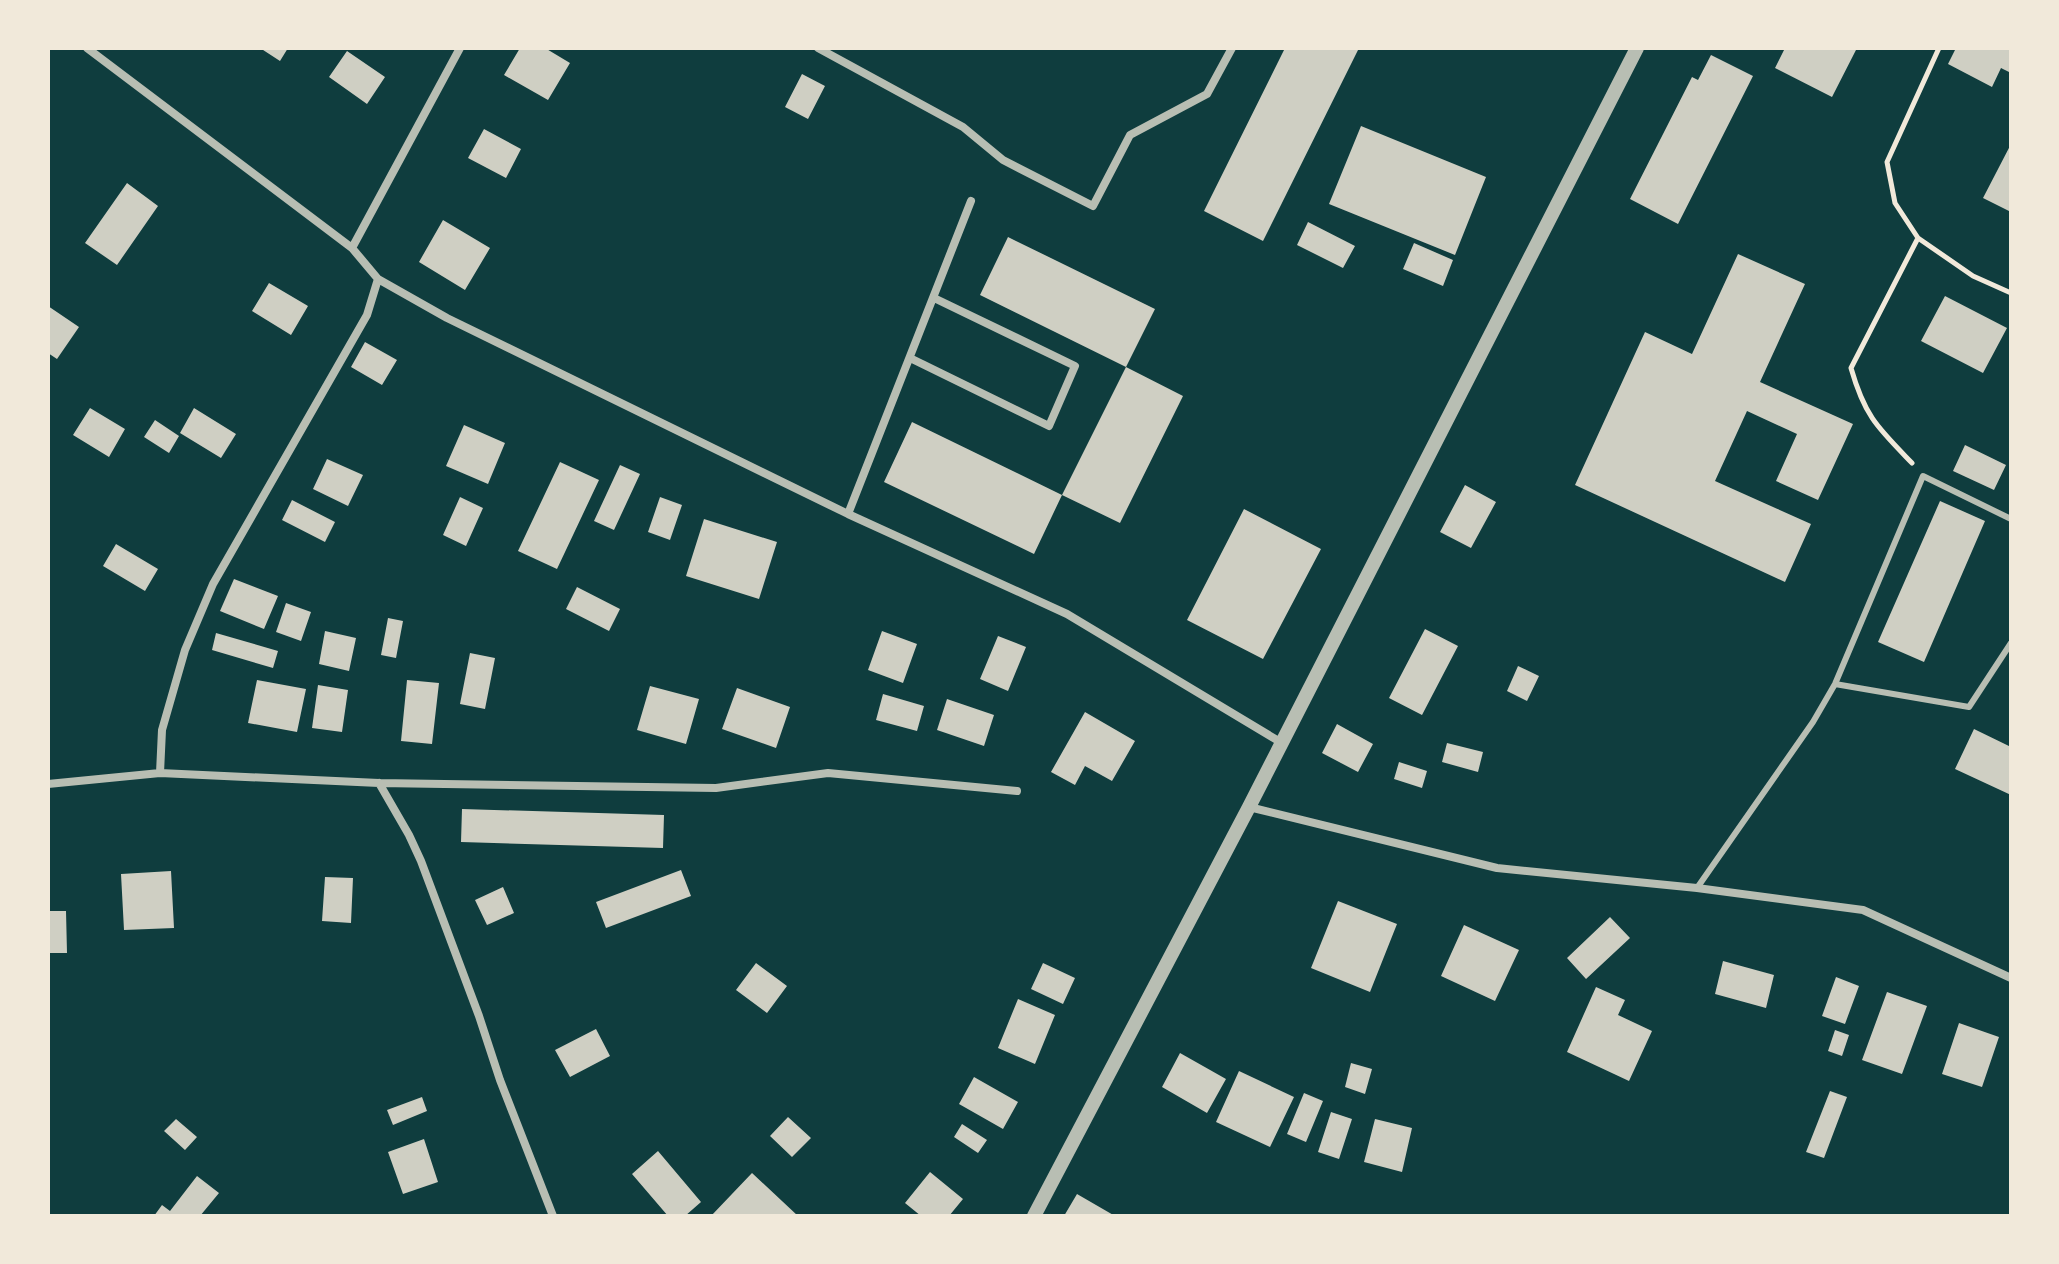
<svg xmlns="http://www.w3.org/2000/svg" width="2059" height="1264" viewBox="0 0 2059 1264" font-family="Helvetica,sans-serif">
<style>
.building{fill:#cfcfc3}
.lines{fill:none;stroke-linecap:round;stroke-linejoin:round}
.path{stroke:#f1e9da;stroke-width:5}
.service{stroke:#b8beb3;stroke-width:6}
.minor{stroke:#b8beb3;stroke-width:8}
.tertiary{stroke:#b8beb3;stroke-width:14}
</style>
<rect width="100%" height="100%" fill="#0f3d3e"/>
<path class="building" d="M260 48H288L280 61Z
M520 48H545L570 63 548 100 504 75Z
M1285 48H1359L1263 241 1204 211Z
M1785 48H1857L1832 97 1775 68Z
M1956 48H2011V73L2001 68 1992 87 1948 64Z
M347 51 385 77 367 104 329 77Z
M1711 55 1753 76 1678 224 1630 199 1692 77 1698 80Z
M802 74 825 86 808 119 785 107Z
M1361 126 1486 177 1455 255 1329 204Z
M484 129 521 149 506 178 468 158Z
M2011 144V212L1983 198Z
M127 183 158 206 117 265 85 243Z
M443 220 490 248 465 290 419 262Z
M1308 222 1355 246 1343 268 1297 245Z
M1008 237 1155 309 1126 367 980 295Z
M1414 243 1453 260 1443 286 1403 269Z
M1738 254 1805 284 1760 382 1853 424 1818 500 1776 481 1797 434 1747 411 1715 481 1811 524 1785 582 1575 485 1645 332 1692 354Z
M269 283 308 306 291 335 252 311Z
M1945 296 2007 328 1983 373 1921 341Z
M48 306 79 327 57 359 48 353Z
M365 342 397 360 382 385 351 367Z
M1126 367 1183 396 1120 523 1062 495 1034 554 884 482 912 422 1062 495Z
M90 408 125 429 109 457 73 435Z
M194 408 236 434 221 458 180 433Z
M155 420 179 436 169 453 144 437Z
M464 425 505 443 488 484 446 466Z
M1965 445 2006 465 1994 490 1953 471Z
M327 459 363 475 348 506 313 489Z
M560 462 599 480 557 569 518 551Z
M620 465 640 474 614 530 594 521Z
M1465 485 1496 502 1471 548 1440 532Z
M460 497 483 508 466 546 443 535Z
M660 497 682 505 670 540 648 532Z
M292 500 335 522 325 542 282 520Z
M1940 501 1985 521 1924 662 1878 642Z
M1244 509 1321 549 1263 659 1187 620Z
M704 519 777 542 759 599 686 576Z
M116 544 158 569 145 591 103 566Z
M234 579 278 596 264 629 220 611Z
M577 587 620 609 609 631 566 609Z
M286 603 311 612 301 641 276 632Z
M388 618 403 621 396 658 381 655Z
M1425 629 1458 646 1422 715 1389 698Z
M325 631 356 638 349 671 319 664Z
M882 631 917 644 903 683 868 670Z
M216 633 278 651 273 668 212 650Z
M998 636 1026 647 1008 691 980 679Z
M470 653 495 658 485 709 460 704Z
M1518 666 1539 676 1527 701 1507 691Z
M257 680 306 689 297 732 248 723Z
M407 680 439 683 432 744 401 741Z
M318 685 348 690 342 732 312 728Z
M650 686 699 699 686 744 637 730Z
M737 688 790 707 776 748 722 729Z
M883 694 924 706 917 731 876 720Z
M947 699 994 715 984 746 937 730Z
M1085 712 1135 741 1112 781 1085 766 1075 785 1051 772Z
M1337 724 1373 744 1358 772 1322 753Z
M1974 729 2011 747V795L1955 769Z
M1447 743 1483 752 1478 772 1442 762Z
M1399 762 1427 771 1422 788 1394 779Z
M462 809 664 815 663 848 461 842Z
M681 870 691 896 606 928 596 902Z
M171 871 174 928 124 930 121 874Z
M325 877 353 878 351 923 322 921Z
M503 887 514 913 487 925 475 900Z
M1338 901 1397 924 1370 992 1311 968Z
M48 911H66L67 953H48Z
M1610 917 1630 938 1586 979 1567 958Z
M1464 925 1519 950 1495 1001 1441 976Z
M1723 961 1774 975 1766 1008 1715 994Z
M756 963 787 986 767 1013 736 990Z
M1043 963 1075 978 1063 1004 1031 989Z
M1836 977 1859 986 1845 1024 1822 1016Z
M1596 987 1625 1000 1618 1015 1652 1031 1629 1081 1567 1052Z
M1887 992 1927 1006 1902 1074 1862 1060Z
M1018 999 1055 1015 1035 1064 998 1048Z
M1959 1023 1999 1037 1982 1087 1942 1074Z
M596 1029 610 1056 570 1077 555 1050Z
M1835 1030 1849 1035 1842 1056 1828 1051Z
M1180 1053 1226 1079 1207 1113 1162 1087Z
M1351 1063 1372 1069 1365 1094 1345 1087Z
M1239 1071 1294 1097 1270 1147 1216 1122Z
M974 1077 1018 1102 1003 1129 959 1104Z
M1830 1091 1847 1097 1824 1158 1806 1152Z
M1304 1093 1323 1101 1306 1142 1287 1134Z
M422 1097 427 1111 393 1125 387 1110Z
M1331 1112 1352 1119 1339 1159 1318 1152Z
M788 1117 811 1138 792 1157 770 1136Z
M176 1119 197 1137 185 1150 164 1131Z
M1375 1119 1412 1128 1402 1172 1364 1162Z
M962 1124 987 1140 978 1153 954 1137Z
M424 1139 438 1182 403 1194 388 1152Z
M658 1151 701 1202 685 1216H668L632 1174Z
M930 1172 963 1199 949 1216H921L905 1203Z
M752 1173 798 1216H711Z
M197 1176 219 1193 200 1216H154L162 1205 170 1211Z
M1077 1194 1115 1216H1064Z"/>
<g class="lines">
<path class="path" d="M1939 48 1887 162 1895 203 1918 238 1973 276 2011 293
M1912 463C1878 428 1865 417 1851 368L1918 238"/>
<path class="service" d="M1835 684 1969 707 2011 643
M1697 888 1813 722 1835 684 1923 476 2011 519"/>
<path class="minor" d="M87 48 352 248 378 279 447 318 848 514 1067 614 1282 743
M818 48 963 127 1003 160 1093 206 1130 135 1207 94 1232 48
M352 248 460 48
M910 358 1049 426 1075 366 934 298
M848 514 971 201
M160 773 162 730 185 650 213 584 367 315 378 279
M379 783 409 835 421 861 479 1016 500 1080 553 1216
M48 784 160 773 379 783 716 788 828 773 1017 791
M1249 807 1497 868 1697 888 1863 910 2011 978"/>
<path class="tertiary" d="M1034 1216 1249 807 1637 48"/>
</g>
<rect width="2059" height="1264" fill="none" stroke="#f1e9da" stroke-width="100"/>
</svg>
